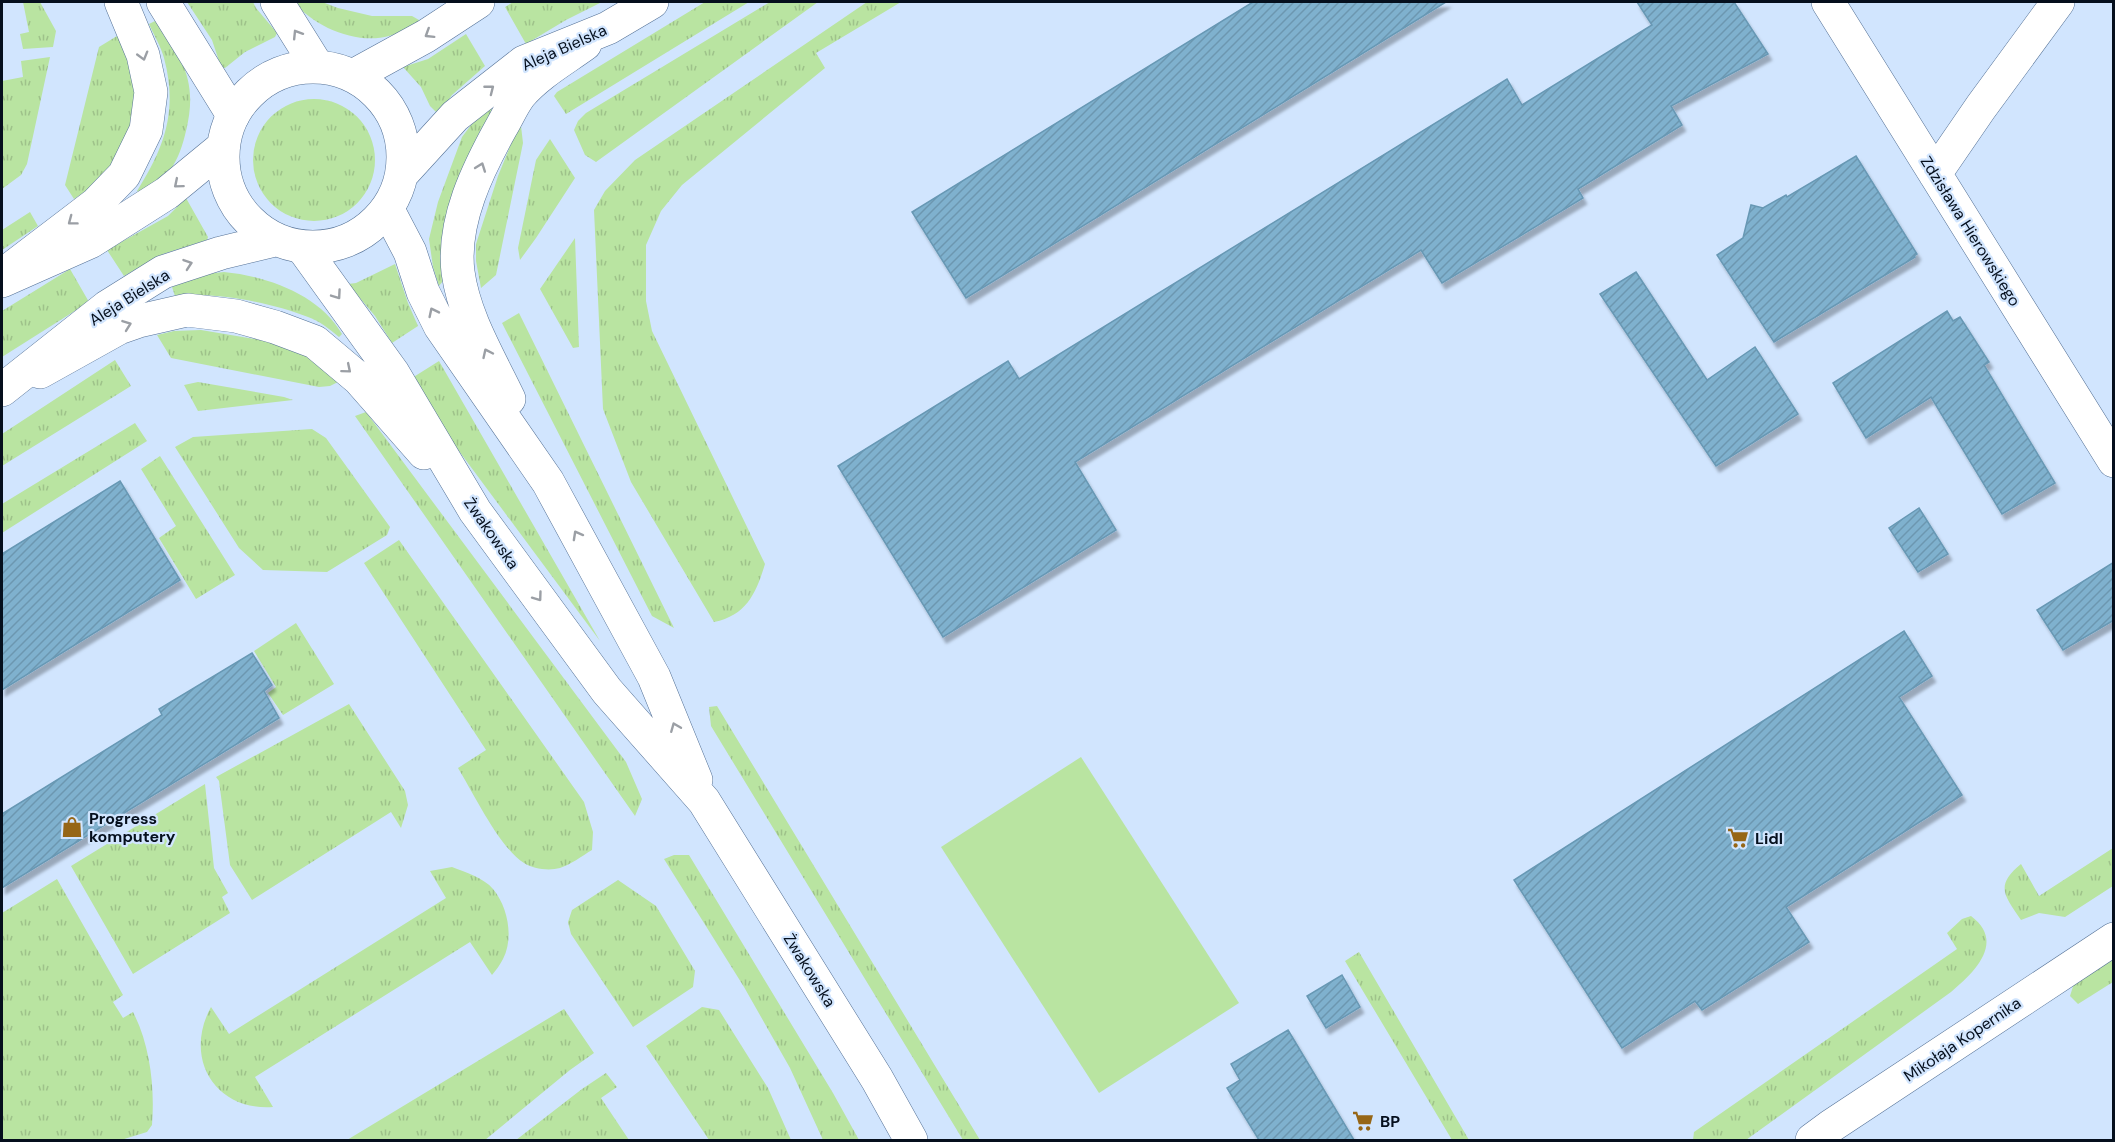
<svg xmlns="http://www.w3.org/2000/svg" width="2115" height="1142" viewBox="0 0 2115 1142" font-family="'DM Sans',sans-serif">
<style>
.grass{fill:url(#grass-tufts)}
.pitch{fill:#b9e4a1}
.building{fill:url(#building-hatch);stroke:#6798b4;stroke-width:1.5;filter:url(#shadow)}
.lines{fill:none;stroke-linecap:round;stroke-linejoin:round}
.minor-casing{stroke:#547196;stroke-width:34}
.tertiary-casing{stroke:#547196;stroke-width:34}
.secondary-casing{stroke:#547196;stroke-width:34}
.minor{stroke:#fff;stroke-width:33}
.tertiary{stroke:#fff;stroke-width:33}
.secondary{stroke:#fff;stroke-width:33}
.oneway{stroke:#9b9fa5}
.labels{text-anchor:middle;stroke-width:4.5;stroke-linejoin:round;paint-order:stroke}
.street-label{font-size:16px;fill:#050f1d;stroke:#d1e5fe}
.poi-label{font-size:16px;font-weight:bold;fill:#050f1d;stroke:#d1e5fe;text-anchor:start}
</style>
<defs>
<pattern id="grass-tufts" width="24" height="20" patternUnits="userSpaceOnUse" patternTransform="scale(1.5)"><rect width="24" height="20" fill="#b9e4a1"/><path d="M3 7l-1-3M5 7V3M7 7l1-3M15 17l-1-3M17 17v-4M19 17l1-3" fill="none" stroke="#9ec28a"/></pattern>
<pattern id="building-hatch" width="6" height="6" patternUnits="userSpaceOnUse" patternTransform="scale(1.5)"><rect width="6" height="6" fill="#7fb1ce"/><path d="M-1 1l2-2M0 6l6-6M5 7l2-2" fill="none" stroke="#6c97b0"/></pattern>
<filter id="shadow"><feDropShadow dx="3.5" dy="6" stdDeviation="1.5" flood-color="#0004"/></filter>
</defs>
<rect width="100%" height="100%" fill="#d1e5fe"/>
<path class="grass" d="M23 2H40L56 31 53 47 23 49 20 34 29 32Z
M187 2H253L256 8 277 33 275 37 245 52 225 68 221 67 212 40Z
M294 2H322L338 8 372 16H412L419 20 416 26C407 29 398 34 389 36 357 45 314 27 294 2Z
M513 2H602L566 20 526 44 505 7Z
M705 2H749L566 114 554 96 557 92Z
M770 2H818L596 162 585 155 574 130 578 121 586 113Z
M867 2H901L816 53 825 68 682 185 661 211 646 245V301L652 331 765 564C756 593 747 615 714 622L631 482 603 409 594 210 605 191 635 160Z
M157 20C183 60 198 82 186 131 183 144 178 160 170 170 162 179 151 187 142 195L137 191C165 147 178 110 164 58 161 47 154 35 149 24Z
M466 34 485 66 452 95 438 114 430 106 421 87 403 67 428 59Z
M117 36 128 57 135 80 133 126 111 170 95 185 74 199 65 185 99 47Z
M50 57 27 164 21 175 2 189V81L23 77 21 61Z
M253 160a61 61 0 1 1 122 0a61 61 0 1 1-122 0Z
M486 105 493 110 479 133 462 173 443 281 439 286 433 267 429 239 438 202 462 137Z
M521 126 523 143 496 275 481 288 476 261V244L498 176 513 139Z
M550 139 575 178 536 238 520 260 518 248 536 160Z
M186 198 208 237 207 240 163 254 124 276 107 250 168 216Z
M30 212 38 226 2 250V230Z
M575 238 579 347 573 348 540 289Z
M395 264 408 303 418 326 392 343 375 316 348 284 356 283Z
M70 269 89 302 2 357V311Z
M224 272C267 276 320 295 342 334L339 337C329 329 320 321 308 317 269 302 216 292 175 296L172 287 205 274Z
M519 313 674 628 652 616 502 323Z
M201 330 267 341 298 350 342 380 330 386 319 387 171 358 157 335 174 331Z
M115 360 131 386 2 466V434Z
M439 361 600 641 456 447 412 378Z
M198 382 284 397 293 400 198 411 184 385Z
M366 412 626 762 642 799 635 816 355 416Z
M135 423 147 441 2 533V504Z
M312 429 326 438 390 527 387 535 327 572 263 570 239 548 175 447 193 437Z
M160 456 235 575 196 599 159 538 176 526 141 469Z
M399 540 584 802 593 832 592 850C582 856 570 865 560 868 549 871 533 869 524 863 499 847 474 794 458 768L486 750 364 563Z
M296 623 334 684 283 715 268 693 276 687 254 651Z
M349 704 405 791 408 805 401 828 391 812 252 900 230 865 219 781 216 777Z
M717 706 980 1140H963L711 726 709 707Z
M205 784 214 868 228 893 222 897 230 913 133 974 71 866Z
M2113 848V886L2065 917 2039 913 2021 920C2005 896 1994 886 2021 864L2039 896Z
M674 855H689L833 1093 859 1140H823L790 1068 744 987 664 859Z
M452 867C465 872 484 878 493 889 508 907 514 938 503 959 500 965 496 970 492 975L470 942 255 1077 273 1107C215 1111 183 1058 211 1007L229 1034 446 898 430 871Z
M57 879 123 995 113 1002 123 1018 133 1012C150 1045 155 1087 152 1125L147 1132 121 1140H2V913Z
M618 880 656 906 695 971 693 987 633 1027 571 934 568 922 572 910Z
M1971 916C2006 942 1974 973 1951 992L1746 1140H1693L1694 1132 1957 949 1947 933 1962 919Z
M1359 952 1469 1140H1452L1345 961Z
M2113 954V982L2078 1004 2070 996 2075 980Z
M702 1007 719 1010 768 1088 791 1140H709L646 1046Z
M564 1009 594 1053 570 1070 485 1140H347Z
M606 1073 617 1087 601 1098 629 1140H516L582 1089Z"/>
<path class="pitch" d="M1081 757 1239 1003 1099 1093 941 847Z"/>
<path class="building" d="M1253 2H1446L966 298 912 212Z
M1637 2H1734L1768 54 1671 106 1682 125 1578 189 1583 198 1442 283 1421 250 1075 462 1116 530 943 637 838 466 1008 361 1019 379 1507 79 1522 105 1652 25Z
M1856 156 1917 254 1914 256 1915 257 1774 342 1717 255 1743 238 1751 205 1763 208 1786 195 1787 197Z
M1636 272 1707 380 1755 347 1798 414 1716 466 1600 294Z
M1947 311 1953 321 1960 317 1989 362 1984 365 2055 483 2002 514 1931 397 1866 438 1833 383Z
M120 481 180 580 2 690V554Z
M1919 508 1948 554 1918 572 1889 528Z
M2114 562V620L2063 650 2037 610Z
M1904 631 1932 676 1899 697 1962 795 1786 907 1809 942 1702 1010 1695 1001 1622 1048 1514 880Z
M252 653 272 685 264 691 279 718 2 888V814L162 715 159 709Z
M1342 975 1360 1007 1326 1028 1307 996Z
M1288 1030 1354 1140H1259L1227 1088 1240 1080 1231 1064Z"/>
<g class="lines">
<defs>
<path id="minor" d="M1828 2 2114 461
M1935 174 1981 107 2058 2
M1812 1140 1831 1126 2114 939"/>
<path id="tertiary" d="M163 2 233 115
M277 2 317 66
M388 210 410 252 423 292 440 326 548 482 654 677 696 780
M303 248 393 373 475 511 607 691 704 801 877 1079 911 1140
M4 274 96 204 124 175 146 130 151 92 143 55 121 2
M40 372 119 328 139 321 187 310 236 316 275 327 315 342 359 379 424 453
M509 399C490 359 464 317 458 272 452 221 478 169 502 126 508 116 513 104 520 95 538 74 563 60 585 44"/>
<path id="secondary" d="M223 157a90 90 0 1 1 180 0a90 90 0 1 1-180 0Z
M353 76 426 36 478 2
M403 173 455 116 524 62 608 28 652 2
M2 281 90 242 167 193 223 147
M2 390 107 307 163 272 221 253 275 240"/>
</defs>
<use href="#minor" class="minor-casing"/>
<use href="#tertiary" class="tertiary-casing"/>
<use href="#secondary" class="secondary-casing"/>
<use href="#minor" class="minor"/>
<use href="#tertiary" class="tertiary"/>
<use href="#secondary" class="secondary"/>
</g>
<defs><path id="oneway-chevron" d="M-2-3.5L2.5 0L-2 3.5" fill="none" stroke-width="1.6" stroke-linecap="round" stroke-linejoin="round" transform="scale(1.5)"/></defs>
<g class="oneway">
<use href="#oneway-chevron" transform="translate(297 34) rotate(-122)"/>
<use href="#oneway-chevron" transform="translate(429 34) rotate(148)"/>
<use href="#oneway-chevron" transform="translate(143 56) rotate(74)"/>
<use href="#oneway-chevron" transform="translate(490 89) rotate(-38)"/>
<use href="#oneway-chevron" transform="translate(481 167) rotate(-70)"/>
<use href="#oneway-chevron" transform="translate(178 184) rotate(140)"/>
<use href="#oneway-chevron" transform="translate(72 221) rotate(143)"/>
<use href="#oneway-chevron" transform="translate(188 264) rotate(-19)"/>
<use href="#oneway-chevron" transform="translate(337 295) rotate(55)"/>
<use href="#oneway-chevron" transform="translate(433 312) rotate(-116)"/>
<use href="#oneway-chevron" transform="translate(127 325) rotate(-20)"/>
<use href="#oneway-chevron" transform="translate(487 353) rotate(-115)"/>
<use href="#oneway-chevron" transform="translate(347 369) rotate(40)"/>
<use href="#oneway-chevron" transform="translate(577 535) rotate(-119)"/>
<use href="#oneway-chevron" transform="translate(538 597) rotate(54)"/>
<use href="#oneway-chevron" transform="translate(675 727) rotate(-112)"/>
</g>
<defs>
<symbol id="shop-bare" viewBox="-9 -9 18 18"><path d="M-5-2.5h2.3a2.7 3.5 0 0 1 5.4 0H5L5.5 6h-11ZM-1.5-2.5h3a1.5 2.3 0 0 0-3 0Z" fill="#966616" stroke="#d1e5fe" stroke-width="2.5" paint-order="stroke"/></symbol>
<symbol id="supermarket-bare" viewBox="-9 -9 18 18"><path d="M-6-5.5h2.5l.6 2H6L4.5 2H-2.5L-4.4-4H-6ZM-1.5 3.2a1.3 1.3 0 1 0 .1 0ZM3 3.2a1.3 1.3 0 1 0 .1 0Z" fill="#966616" stroke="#d1e5fe" stroke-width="2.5" paint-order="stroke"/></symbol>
</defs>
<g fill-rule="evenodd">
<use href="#shop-bare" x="57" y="812" width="30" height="30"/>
<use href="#supermarket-bare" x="1723" y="823" width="30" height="30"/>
<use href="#supermarket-bare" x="1348" y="1106" width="30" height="30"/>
</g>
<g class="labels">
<g class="street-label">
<text transform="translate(564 47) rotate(-24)" y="6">Aleja Bielska</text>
<text transform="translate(1971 231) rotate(58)" y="6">Zdzisława Hierowskiego</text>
<text transform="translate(129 297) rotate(-32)" y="6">Aleja Bielska</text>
<text transform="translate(492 533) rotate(55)" y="6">Żwakowska</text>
<text transform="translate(810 970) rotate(58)" y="6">Żwakowska</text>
<text transform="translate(1962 1039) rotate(-34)" y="6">Mikołaja Kopernika</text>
</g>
<g class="poi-label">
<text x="89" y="824">Progress<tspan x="89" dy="18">komputery</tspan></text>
<text x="1755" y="844">Lidl</text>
<text x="1380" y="1127">BP</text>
</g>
</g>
<rect width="2115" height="1142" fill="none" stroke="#050f1d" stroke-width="6"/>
</svg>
